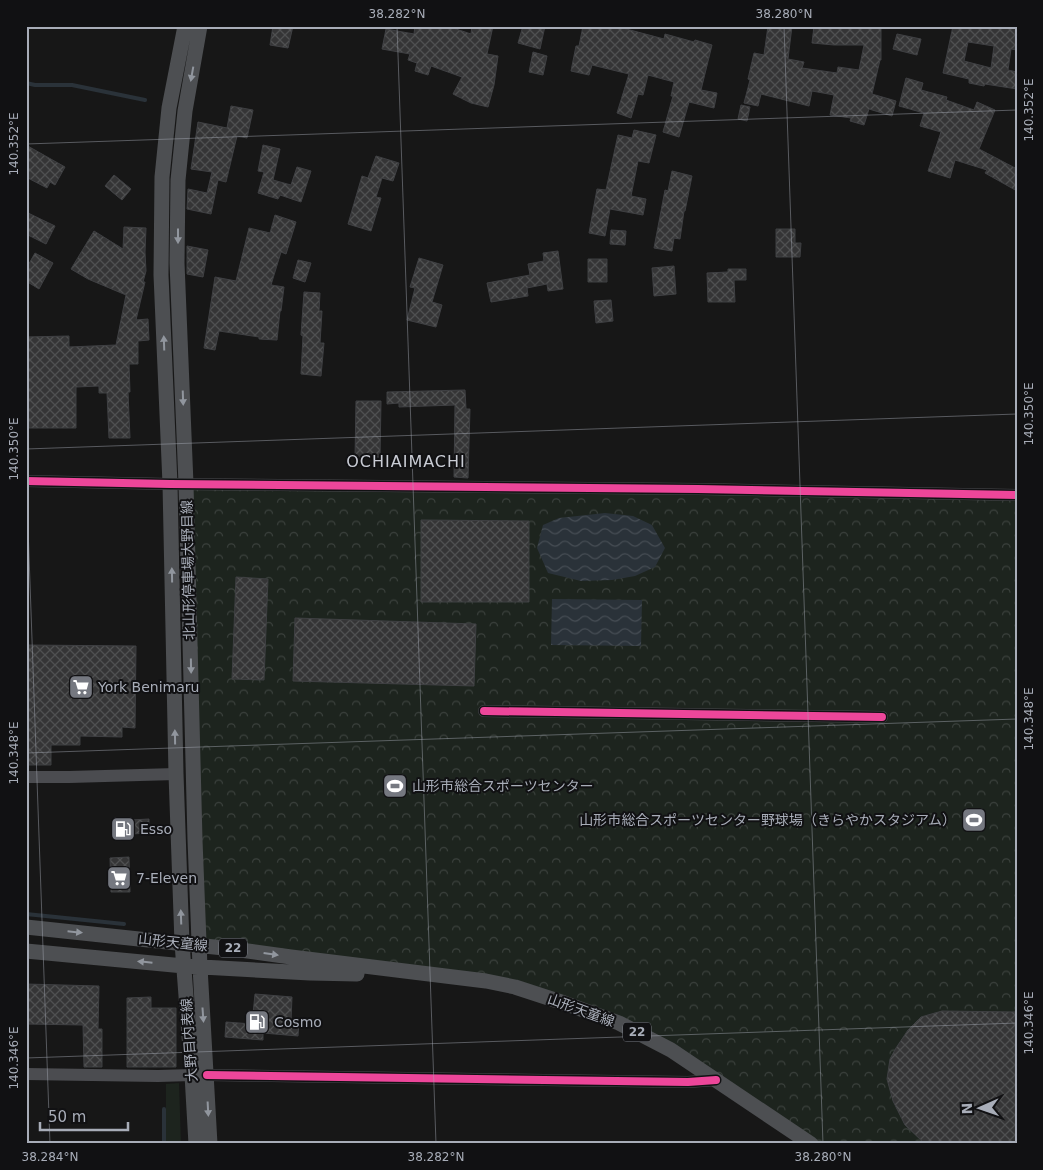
<svg xmlns="http://www.w3.org/2000/svg" width="1043" height="1170" viewBox="0 0 1043 1170" font-family="'DejaVu Sans','Noto Sans JP',sans-serif">
<style>
.grass{fill:#1d241e}
.forest{fill:url(#forest-crowns)}
.water{fill:url(#water-waves)}
.lines{fill:none;stroke-linecap:round;stroke-linejoin:round}
.stream{stroke:#2a3239;stroke-width:4}
.building{fill:url(#building-cross-hatch);stroke:#3f4043;fill-rule:evenodd}
.minor{stroke:#4b4c50;stroke-width:12}
.major{stroke:#4d4f52;stroke-width:15}
.cycleway-casing{stroke:#111113;stroke-width:11}
.cycleway{stroke:#ed469a;stroke-width:8}
.oneway{fill:#91969e}
.ticks{fill:none;stroke:#a8adb8;stroke-width:1;stroke-opacity:0.45}
.labels{text-anchor:middle;stroke-width:4;stroke-linejoin:round;paint-order:stroke}
.shield{fill:#111113;stroke:#7b7e86;stroke-width:1}
.shield-label{font-size:12px;font-weight:bold;fill:#a8adb8}
.street-label{font-size:14px;fill:#a8adb8;stroke:#111113}
.poi-label{font-size:14px;fill:#a8adb8;stroke:#111113;text-anchor:start}
.quarter-label{font-size:16px;letter-spacing:1px;fill:#c9ccd4;stroke:#111113}
.neatline{fill:none;stroke:#a8adb8;stroke-width:2}
.ticks-label{font-size:12px;text-anchor:middle;fill:#a8adb8}
</style>
<defs>
<pattern id="forest-crowns" width="20" height="18" patternUnits="userSpaceOnUse" patternTransform="scale(1.25)"><rect width="20" height="18" fill="#1d241e"/><path d="M2 6a3 3 0 1 1 6 0M12 15a3 3 0 1 1 6 0" fill="none" stroke="#3b413d"/></pattern>
<pattern id="water-waves" width="16" height="10" patternUnits="userSpaceOnUse" patternTransform="scale(1.25)"><rect width="16" height="10" fill="#2a3239"/><path d="M0 5q4-4 8 0t8 0" fill="none" stroke="#464d54"/></pattern>
<pattern id="building-cross-hatch" width="8" height="8" patternUnits="userSpaceOnUse" patternTransform="scale(1.25)"><rect width="8" height="8" fill="#353536"/><path d="M0 0l8 8M0 8l8-8" fill="none" stroke="#4f5051"/></pattern>
</defs>
<rect width="100%" height="100%" fill="#171717"/>
<path class="grass" d="M179 1083 181 1144H166V1084Z"/>
<path class="forest" d="M186 484 1017 495V1144H815L671 1050 515 987 200 945Z"/>
<path class="water" d="M605 513 633 516 652 525 665 548 655 567 635 576 612 580 581 581 548 573 537 548 543 525 559 518Z
M552 599 642 600 641 646 551 645Z"/>
<g class="lines">
<path class="stream" d="M26 83 35 85H72L145 100
M26 914 124 924
M164 1144V1109"/>
</g>
<path class="building" d="M273 26H293L288 48 270 45Z
M415 26H447L471 34 472 26H493L487 54 498 56 494 85 488 107 471 103 453 94 462 77 431 66 428 75 415 71 417 63 408 60 410 54 382 49 386 29 414 34Z
M523 26H545L540 49 518 43Z
M583 26H615L664 39 665 34 694 42 695 40 712 45 701 90 717 93 714 108 689 102 679 137 663 132 673 96H671L674 82 648 75 643 95 638 94 631 118 617 113 629 74 592 65 589 75 571 71 576 46H579Z
M768 26H792L788 59 804 62 802 68 837 73 838 67 859 70 864 45H834L812 43 814 26H881V60H880L872 94 896 101 892 116 869 109 864 125 850 121 851 118 830 115 834 95 812 91 809 106 761 94 758 106 744 103 750 80 748 79 754 53 764 55Z
M953 26H1017V50L1011 49 1008 70 1017 72V89L985 84 984 86 969 83V79L943 73ZM968 42 994 46 991 68 964 61Z
M897 34 921 39 917 55 893 49Z
M533 52 547 56 543 75 529 72Z
M906 78 923 83 921 90 947 97 946 100 974 110 977 102 995 110 979 149 1017 169V191L985 173 987 170 955 160 950 178 928 171 941 132 920 126 924 113 899 106Z
M741 105 750 107 747 121 738 119Z
M231 106 253 110 247 138 237 136 226 182 218 180 211 214 187 209 188 189 207 193 212 172 191 169 198 122 227 128Z
M634 130 656 135 649 163 638 161 631 196 646 199 643 215 610 209 605 236 589 233 597 189 606 190 618 135 632 138Z
M26 145 65 167 55 185 50 182 47 188 26 177Z
M263 145 280 149 273 180 291 185 297 167 311 171 301 202 280 195 278 199 258 193 264 172 258 171Z
M376 156 399 163 393 181 382 178 376 197 381 198 371 231 348 224 362 176 368 178Z
M672 171 692 176 685 211H684L680 239 674 238 672 251 654 248 665 190 668 191Z
M114 175 131 189 122 200 105 186Z
M26 212 55 226 46 244 26 234Z
M275 215 296 222 286 254 281 252 271 285 284 287 281 311H280L277 340 259 339V337L219 331 215 350 204 348 215 277 236 281 249 228 270 233Z
M124 227 146 228 145 252 146 271 143 282H145L136 320 148 319 149 340 138 341V364H129L130 392H128L130 438H109L107 393H99V386L76 387V428H26V337L69 336V347L116 345 126 295 88 279 71 269 94 231 123 249Z
M776 229H795V243H801L800 257H776Z
M611 230 626 231 625 245 610 244Z
M187 246 208 250 203 277 187 274Z
M558 251 563 289 548 291 547 284 527 288 528 296 491 302 487 283 530 275 528 264 544 261 543 253Z
M35 253 53 263 39 289 26 281V269Z
M419 258 443 265 432 302 442 305 436 327 407 320 415 288 410 287Z
M588 259H607V282H588Z
M298 260 311 263 305 282 293 278Z
M674 266 676 294 654 296 652 268Z
M728 269H746V280H734L735 302H708L707 273 728 272Z
M304 292 320 293 319 311H322L320 343H324L321 376 301 374 303 336 301 335Z
M611 300 613 321 596 323 594 301Z
M465 390 466 409H470L468 478 454 477 455 405 399 407V403L387 404V392Z
M356 401H381L380 457 355 458Z
M421 520 529 521V602H421Z
M236 577 268 579 264 680 232 679Z
M295 618 476 624 474 686 293 681Z
M26 645 136 646 135 728 122 727V737L80 736V745H51V765H27L28 753H26Z
M149 819V833L113 835V821Z
M129 857 130 892H111L110 858Z
M26 984 99 986 98 1029H102V1067H84L83 1025 26 1024Z
M255 994 292 997 291 1021H299L298 1036 263 1033V1040L225 1037 226 1022 252 1024Z
M151 997V1008H176V1067H127V998Z
M942 1011 1017 1012V1144H932L923 1142 905 1125 893 1101 887 1079 890 1059 896 1048 908 1030 921 1017Z"/>
<g class="lines">
<path class="minor" d="M26 481 170 484 698 489 1017 495
M484 711 882 717
M26 777H69L176 774
M26 1074 158 1076 192 1075
M207 1075 688 1082 716 1080"/>
<path class="major" d="M185 26 169 108 162 177 161 275 170 484 176 774 182 943 192 1075 196 1144
M200 26 185 111 178 180 177 263 186 484 195 840 200 967 210 1144
M26 927 233 949 291 957 486 981 515 987 564 1003 619 1023 671 1050 811 1144
M26 951 184 966 310 973 357 974"/>
<defs>
<path id="cycleway" d="M26 481 170 484 698 489 1017 495
M484 711 882 717
M207 1075 688 1082 716 1080"/>
</defs>
<use href="#cycleway" class="cycleway-casing"/>
<use href="#cycleway" class="cycleway"/>
</g>
<defs><path id="oneway-solid" d="M-6-.8H1V-3.2L6.5 0L1 3.2V.8H-6Z" transform="scale(1.25)"/></defs>
<g class="oneway">
<use href="#oneway-solid" transform="translate(192 74) rotate(100)"/>
<use href="#oneway-solid" transform="translate(178 236) rotate(90)"/>
<use href="#oneway-solid" transform="translate(164 343) rotate(-92)"/>
<use href="#oneway-solid" transform="translate(183 398) rotate(88)"/>
<use href="#oneway-solid" transform="translate(172 575) rotate(-91)"/>
<use href="#oneway-solid" transform="translate(191 666) rotate(89)"/>
<use href="#oneway-solid" transform="translate(175 737) rotate(-91)"/>
<use href="#oneway-solid" transform="translate(181 917) rotate(-92)"/>
<use href="#oneway-solid" transform="translate(75 932) rotate(6)"/>
<use href="#oneway-solid" transform="translate(271 954) rotate(8)"/>
<use href="#oneway-solid" transform="translate(145 962) rotate(-174)"/>
<use href="#oneway-solid" transform="translate(203 1015) rotate(86)"/>
<use href="#oneway-solid" transform="translate(208 1109) rotate(87)"/>
</g>
<path class="ticks" d="M397 26 436 1144M784 26 823 1144M26 144 1017 110M26 449 1017 414M26 471 50 1144M26 753 1017 719M26 1058 1017 1023"/>
<defs>
<symbol id="supermarket-square" viewBox="-11 -11 22 22"><rect x="-9" y="-9" width="18" height="18" rx="4" fill="#757880" stroke="#111113"/><path d="M-6-5.5h2.5l.6 2H6L4.5 2H-2.5L-4.4-4H-6ZM-1.5 3.2a1.3 1.3 0 1 0 .1 0ZM3 3.2a1.3 1.3 0 1 0 .1 0Z" fill="#fff"/></symbol>
<symbol id="stadium-square" viewBox="-11 -11 22 22"><rect x="-9" y="-9" width="18" height="18" rx="4" fill="#757880" stroke="#111113"/><path d="M0-5a6.5 5 0 1 0 0 10a6.5 5 0 1 0 0-10ZM-3.5-1.8h7v3.6h-7Z" fill="#fff"/></symbol>
<symbol id="fuel-square" viewBox="-11 -11 22 22"><rect x="-9" y="-9" width="18" height="18" rx="4" fill="#757880" stroke="#111113"/><path d="M-5.5-6h7V0h2V4h1.3V-2.5L3-4.5l.8-.8L6-3V5H2.5V1h-1V6h-7ZM-4.2-4.7v3.2H.2V-4.7Z" fill="#fff"/></symbol>
</defs>
<g fill-rule="evenodd">
<use href="#supermarket-square" x="67" y="673" width="28" height="28"/>
<use href="#stadium-square" x="381" y="772" width="28" height="28"/>
<use href="#stadium-square" x="960" y="806" width="28" height="28"/>
<use href="#fuel-square" x="109" y="815" width="28" height="28"/>
<use href="#supermarket-square" x="105" y="864" width="28" height="28"/>
<use href="#fuel-square" x="243" y="1008" width="28" height="28"/>
</g>
<g class="labels">
<g class="shield">
<rect x="219" y="938.5" width="28" height="19" rx="4"/>
<rect x="623" y="1022.5" width="28" height="19" rx="4"/>
</g>
<g class="shield-label">
<text x="233" y="952">22</text>
<text x="637" y="1036">22</text>
</g>
<g class="street-label">
<text transform="translate(188 570) rotate(-91)" y="5">北山形停車場大野目線</text>
<text transform="translate(173 942) rotate(6)" y="5">山形天童線</text>
<text transform="translate(581 1010) rotate(20)" y="5">山形天童線</text>
<text transform="translate(189 1040) rotate(-94)" y="5">大野目内表線</text>
</g>
<g class="poi-label">
<text x="98" y="692">York Benimaru</text>
<text x="412" y="791">山形市総合スポーツセンター</text>
<text x="956" y="825" text-anchor="end">山形市総合スポーツセンター野球場（きらやかスタジアム）</text>
<text x="140" y="834">Esso</text>
<text x="136" y="883">7-Eleven</text>
<text x="274" y="1027">Cosmo</text>
</g>
<g class="quarter-label">
<text x="406" y="467">OCHIAIMACHI</text>
</g>
</g>
<rect width="1043" height="1170" fill="none" stroke="#111113" stroke-width="55"/>
<g transform="translate(980 1108) rotate(268)" stroke="#111113" stroke-width="4" paint-order="stroke">
<path d="M0-4L9 19L0 12L-9 19Z" fill="#a8adb8"/>
<text y="-8" font-size="14" font-weight="bold" text-anchor="middle" fill="#a8adb8">N</text>
</g>
<path d="M40 1122v8h88v-8" fill="none" stroke="#a8adb8" stroke-width="2.5"/>
<text x="48" y="1122" font-size="15" fill="#a8adb8" stroke="#111113" stroke-width="4" paint-order="stroke">50 m</text>
<rect x="28" y="28" width="988" height="1114" class="neatline"/>
<g class="ticks-label">
<text x="397" y="18">38.282°N</text>
<text x="784" y="18">38.280°N</text>
<text transform="translate(1029 110) rotate(-90)" y="4">140.352°E</text>
<text transform="translate(14 144) rotate(-90)" y="4">140.352°E</text>
<text transform="translate(1029 414) rotate(-90)" y="4">140.350°E</text>
<text transform="translate(14 449) rotate(-90)" y="4">140.350°E</text>
<text transform="translate(1029 719) rotate(-90)" y="4">140.348°E</text>
<text transform="translate(14 753) rotate(-90)" y="4">140.348°E</text>
<text transform="translate(1029 1023) rotate(-90)" y="4">140.346°E</text>
<text transform="translate(14 1058) rotate(-90)" y="4">140.346°E</text>
<text x="50" y="1161">38.284°N</text>
<text x="436" y="1161">38.282°N</text>
<text x="823" y="1161">38.280°N</text>
</g>
</svg>
